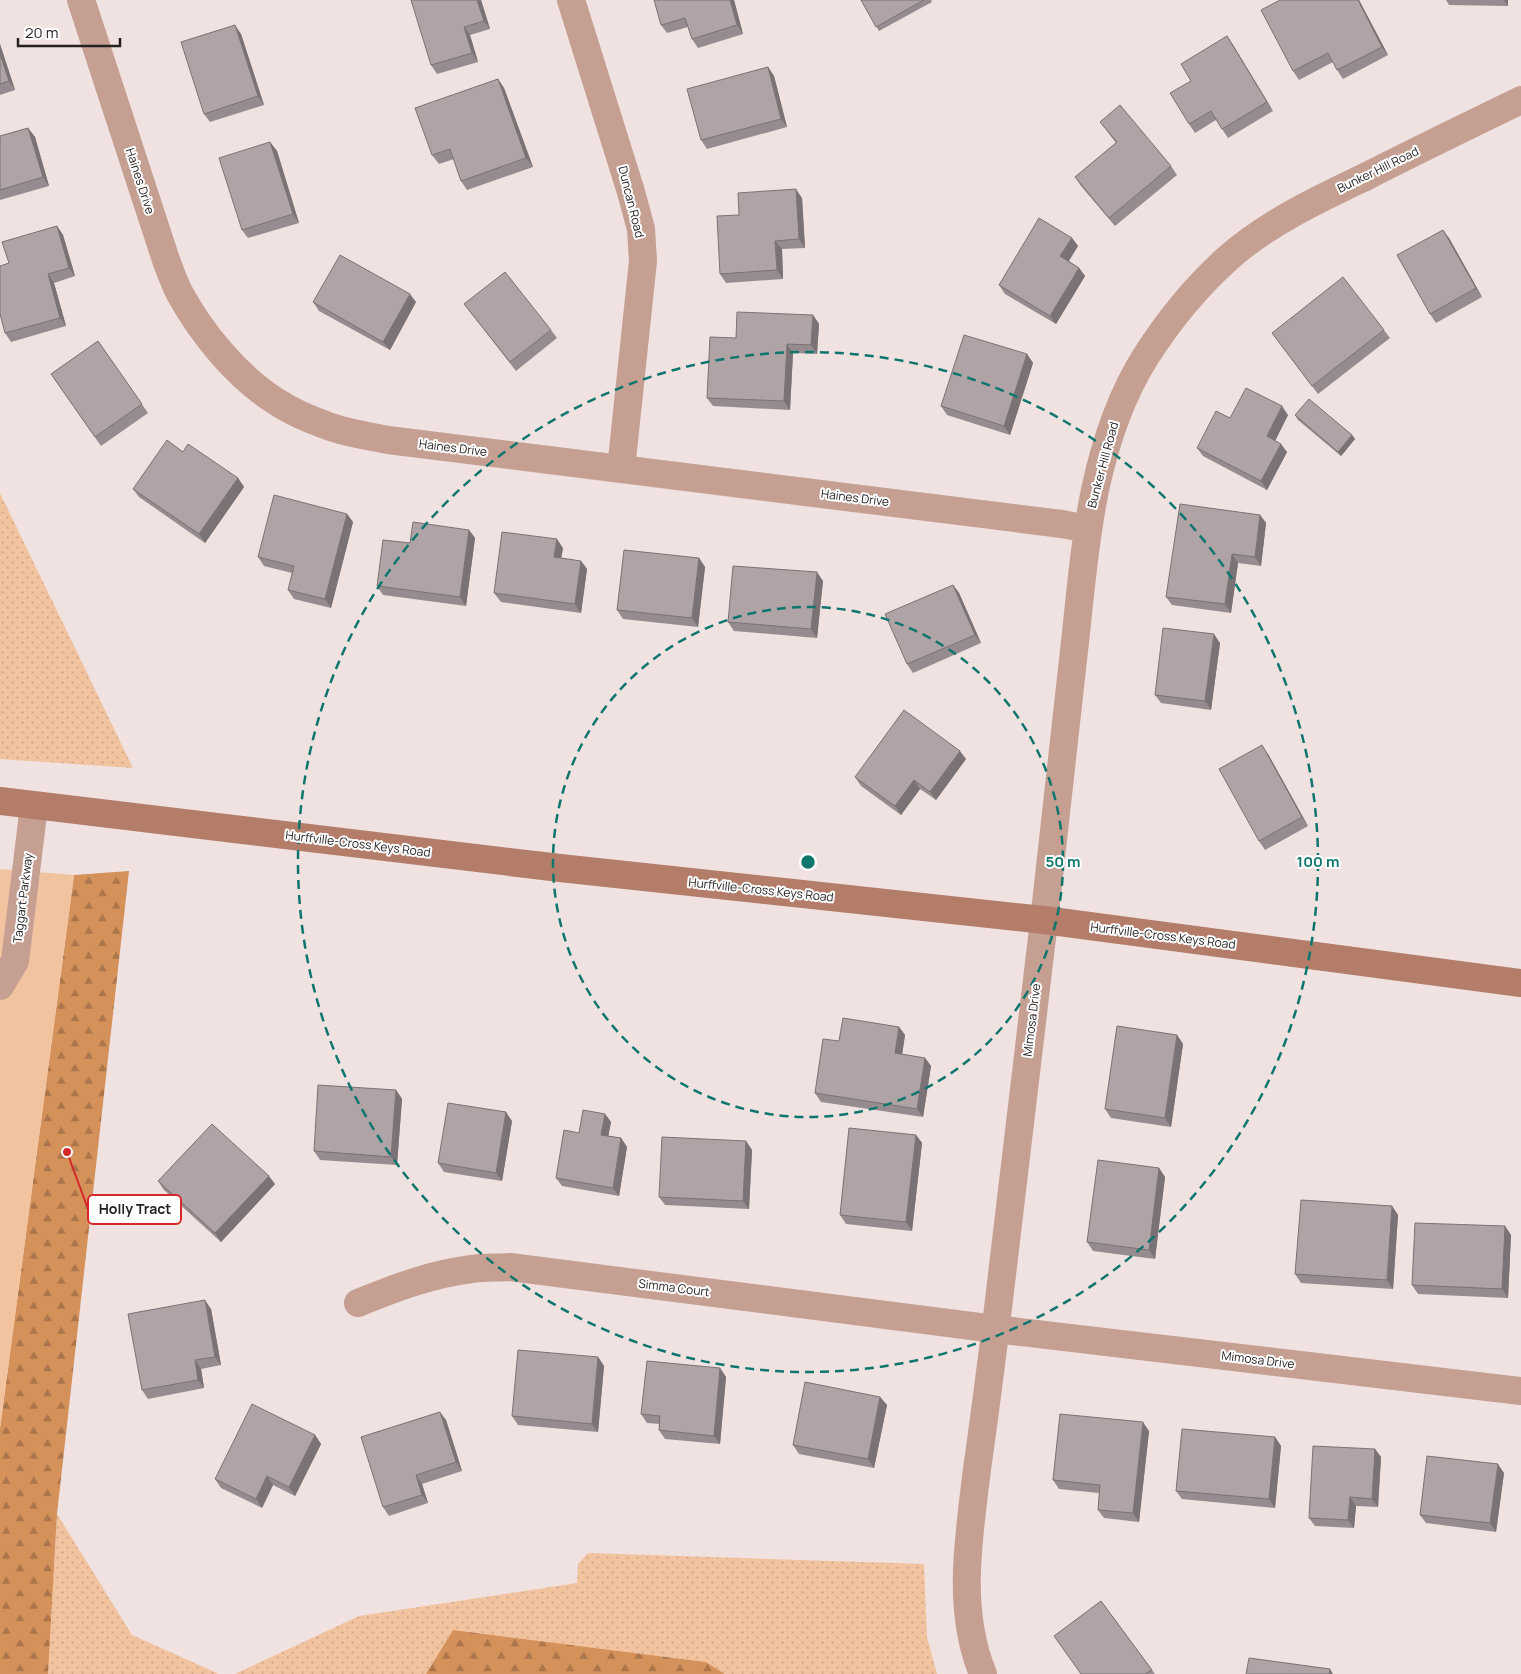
<svg xmlns="http://www.w3.org/2000/svg" width="1521" height="1674" viewBox="0 0 1521 1674" font-family="Manrope,sans-serif">
<style>
.grass{fill:url(#grass-dots)}
.forest{fill:url(#forest-firs)}
.park{fill:#f2c39f}
.lines{fill:none;stroke-linecap:round;stroke-linejoin:round}
.street{stroke:#c59f92;stroke-width:28}
.secondary{stroke:#b37d69;stroke-width:28}
.wall{fill:#968c8f}
.shaded-wall{fill:#7a7274}
.building{fill:#afa3a6;stroke:#7a7274}
.ring{fill:none;stroke:#0f766e;stroke-width:2.5;stroke-dasharray:9 6}
.labels{text-anchor:middle;stroke-width:4;stroke-linejoin:round;paint-order:stroke}
.street-label{font-size:12px;fill:#262121;stroke:#fff}
.centre{fill:#0f766e;stroke:#fff;stroke-width:2.5}
.ring-label{font-size:15px;text-anchor:middle;font-weight:bold;fill:#0f766e;stroke:#fff;stroke-width:4;stroke-linejoin:round;paint-order:stroke}
.leader{fill:none;stroke:#d62828;stroke-width:2}
.callout-dot{fill:#d62828;stroke:#fff;stroke-width:2}
.callout{fill:#fff;stroke:#d62828;stroke-width:2}
.callout-label{font-size:14px;text-anchor:middle;font-weight:bold;fill:#262121}
</style>
<defs>
<pattern id="grass-dots" width="8" height="8" patternUnits="userSpaceOnUse" patternTransform="scale(1.25)"><rect width="8" height="8" fill="#f2c39f"/><path d="M2 2h.1M6 6h.1" fill="none" stroke="#cfa789" stroke-width="1.8" stroke-linecap="round"/></pattern>
<pattern id="forest-firs" width="22" height="20" patternUnits="userSpaceOnUse" patternTransform="scale(1.25)"><rect width="22" height="20" fill="#d5915a"/><path d="M5 1l3.5 6h-7zM16 11l3.5 6h-7z" fill="#ad764a"/></pattern>
</defs>
<rect width="100%" height="100%" fill="#efe2e1"/>
<path class="grass" d="M0 493 133 768 0 759Z
M57 1514 132 1635 219 1674H48Z
M588 1553 924 1564 927 1637 937 1674H725L706 1662 453 1630 426 1674H235L359 1616 577 1583 578 1564Z"/>
<path class="forest" d="M129 871 57 1514 48 1674H0V1428L74 875Z
M453 1630 706 1662 725 1674H426Z"/>
<path class="park" d="M0 869 74 875 0 1428Z"/>
<g class="lines">
<path class="street" d="M81 0 166 260C170 271 174 282 179 292 201 333 237 377 277 402 292 412 311 420 328 426 347 433 368 436 388 440L1062 524 1088 529
M571 0 631 192 641 229 643 261 621 469
M0 986 15 961 34 806
M358 1303C395 1288 431 1274 472 1269 484 1267 498 1268 510 1267L995 1329 1521 1391
M983 1674C956 1609 969 1537 977 1469 984 1421 990 1373 996 1325 1012 1191 1028 1056 1044 921 1054 831 1064 741 1074 651 1080 598 1084 543 1095 490 1105 443 1120 397 1146 356 1169 320 1196 287 1227 259 1267 223 1319 199 1367 176 1418 150 1470 125 1521 100"/>
<path class="secondary" d="M0 801 560 868 1044 920 1521 983"/>
</g>
<path class="wall" d="M481 0 490 29 470 35 478 62 437 74 431 65Z
M734 0 743 34 698 48 692 39 688 27 667 33 661 25Z
M861 0H931L932 2 879 31Z
M1359 0 1388 55 1343 79 1337 70 1333 62 1299 80 1293 71Z
M1446 0H1508V6L1449 5Z
M241 34 264 105 210 122 204 114Z
M1227 36 1233 45 1273 111 1228 138 1216 120 1195 133 1189 124 1191 81Z
M0 44 15 90 0 95Z
M768 67 774 76 787 127 707 149 701 140Z
M498 79 504 88 533 167 467 190 461 181 454 159 439 164 432 155Z
M1100 122 1171 166 1177 175 1115 226 1081 186 1075 177 1116 143Z
M28 128 35 137 49 186 0 200V136Z
M270 142 277 151 299 223 248 238 242 230Z
M802 198 805 248 782 249 783 279 726 283 720 274 739 215Z
M57 226 63 235 75 276 54 283 66 326 11 342 5 333 9 263Z
M1072 238 1078 246 1069 261 1079 268 1085 276 1056 324 1005 294 999 285Z
M1449 238 1482 297 1436 323 1430 314Z
M313 302H416L390 350 319 311Z
M464 304 551 330 557 338 516 371Z
M813 315 819 324 817 354 793 353 790 410 713 406 707 398 736 338Z
M1384 330 1390 338 1318 394 1272 333Z
M98 341 148 413 101 446 51 374Z
M1027 354 1033 363 1010 435 947 415 941 406Z
M1288 415 1275 441 1287 452 1267 490 1203 456 1197 448 1230 418Z
M1295 415 1352 435 1355 439 1341 456 1298 420Z
M183 452 238 478 244 487 205 543 139 497 133 489Z
M347 514 353 522 331 608 294 599 288 590 292 573 264 566 258 557Z
M1260 515 1266 523 1261 566 1238 563 1231 613 1172 605 1166 597Z
M469 530 475 538 466 606 383 595 377 586Z
M563 548 561 558 581 561 587 569 581 613 501 602 494 593Z
M699 558 705 567 698 627 623 619 617 610Z
M823 581 817 638 734 631 728 622Z
M953 585 959 593 981 643 913 673 907 664Z
M1220 643 1211 710 1161 703 1155 695Z
M1268 754 1308 826 1265 850 1259 841Z
M966 759 936 800 920 789 901 815 861 786 855 777Z
M899 1027 905 1035 902 1054 925 1058 931 1066 923 1117 821 1102 815 1093 839 1041Z
M1177 1035 1183 1044 1171 1127 1111 1118 1105 1109Z
M396 1090 402 1099 397 1165 320 1160 314 1151Z
M605 1114 611 1122 608 1136 621 1138 627 1147 619 1196 562 1186 556 1178 579 1133Z
M512 1121 502 1181 444 1172 438 1163Z
M916 1135 922 1143 912 1231 846 1224 840 1215Z
M746 1141 752 1150 749 1209 665 1205 659 1197Z
M1159 1168 1165 1177 1155 1259 1093 1251 1087 1242Z
M158 1181 275 1184 221 1242 164 1190Z
M1392 1206 1398 1215 1393 1289 1301 1283 1295 1274Z
M1505 1226 1511 1235 1508 1298 1418 1294 1412 1285Z
M211 1309 221 1365 201 1369 204 1388 148 1399 142 1390Z
M598 1357 604 1366 598 1432 518 1425 512 1416Z
M720 1368 726 1377 720 1444 665 1439 659 1430 660 1424 647 1423 641 1414Z
M880 1397 887 1405 874 1468 799 1454 793 1445Z
M446 1420 462 1471 422 1484 428 1503 389 1516 383 1507Z
M1149 1431 1139 1522 1104 1518 1098 1510 1099 1493 1059 1489 1053 1480Z
M315 1435 321 1444 295 1496 273 1485 262 1508 221 1488 215 1479Z
M1275 1437 1281 1446 1275 1508 1182 1499 1176 1491Z
M1375 1449 1381 1457 1378 1507 1356 1506 1354 1528 1315 1526 1309 1518Z
M1504 1473 1496 1532 1426 1523 1420 1515Z
M1101 1601 1155 1674H1081Z"/>
<path class="shaded-wall" d="M477 0H481L490 29 484 21Z
M730 0H734L743 34 737 25Z
M1358 0H1359L1388 55 1382 47Z
M1504 0H1508V6Z
M235 25 241 34 264 105 258 96Z
M464 27 470 35 478 62 472 53Z
M1227 36 1233 45 1273 111 1267 102Z
M0 44 15 90 9 81 0 54Z
M768 67 774 76 787 127 781 119Z
M498 79 504 88 533 167 526 158Z
M28 128 35 137 49 186 43 177Z
M270 142 277 151 299 223 293 214Z
M796 189 802 198 805 248 799 239Z
M57 226 63 235 75 276 69 268Z
M1443 230 1449 238 1482 297 1476 288Z
M1072 238 1078 246 1066 265 1060 256Z
M775 241 782 249 783 279 777 270Z
M1079 268 1085 276 1056 324 1050 316Z
M48 274 54 283 66 326 60 318Z
M410 294 416 302 390 350 383 342Z
M813 315 819 324 817 354 811 345Z
M787 344 793 353 790 410 784 401Z
M1027 354 1033 363 1010 435 1004 426Z
M1282 406 1288 415 1273 445 1267 436Z
M1352 435 1355 439 1341 456 1338 452Z
M1281 444 1287 452 1267 490 1261 481Z
M238 478 244 487 205 543 199 534Z
M347 514 353 522 331 608 325 599Z
M1260 515 1266 523 1261 566 1255 557Z
M469 530 475 538 466 606 460 597Z
M557 539 563 548 560 565 554 557Z
M1232 554 1238 563 1231 613 1225 604Z
M699 558 705 567 698 627 692 618Z
M581 561 587 569 581 613 575 604Z
M817 572 823 581 817 638 811 629Z
M953 585 959 593 981 643 975 635Z
M1214 634 1220 643 1211 710 1205 701Z
M1262 745 1268 754 1308 826 1302 817Z
M960 751 966 759 936 800 930 792Z
M914 780 920 789 901 815 895 806Z
M899 1027 905 1035 901 1062 895 1053Z
M1177 1035 1183 1044 1171 1127 1165 1118Z
M925 1058 931 1066 923 1117 917 1109Z
M396 1090 402 1099 397 1165 391 1157Z
M506 1112 512 1121 502 1181 496 1173Z
M605 1114 611 1122 607 1143 601 1135Z
M916 1135 922 1143 912 1231 906 1222Z
M621 1138 627 1147 619 1196 613 1188Z
M746 1141 752 1150 749 1209 743 1201Z
M1159 1168 1165 1177 1155 1259 1149 1250Z
M269 1176 275 1184 221 1242 215 1233Z
M1392 1206 1398 1215 1393 1289 1387 1280Z
M1505 1226 1511 1235 1508 1298 1502 1289Z
M205 1300 211 1309 221 1365 215 1357Z
M598 1357 604 1366 598 1432 592 1424Z
M195 1360 201 1369 204 1388 198 1380Z
M720 1368 726 1377 720 1444 714 1436Z
M880 1397 887 1405 874 1468 868 1459Z
M440 1412 446 1420 462 1471 456 1462Z
M1143 1422 1149 1431 1139 1522 1133 1513Z
M315 1435 321 1444 295 1496 289 1487Z
M1275 1437 1281 1446 1275 1508 1269 1499Z
M1375 1449 1381 1457 1378 1507 1372 1499Z
M1498 1464 1504 1473 1496 1532 1490 1523Z
M416 1475 422 1484 428 1503 422 1495Z
M267 1476 273 1485 262 1508 256 1499Z
M1350 1497 1356 1506 1354 1528 1348 1520Z
M1330 1669 1333 1674H1329Z"/>
<path class="building" d="M411 0H477L484 21 464 27 472 53 431 65Z
M654 0H730L737 25 692 39 685 18 661 25Z
M861 0H924L876 27Z
M1280 0H1358L1382 47 1337 70 1328 53 1293 71 1261 10Z
M235 25 258 96 204 114 181 42Z
M1227 36 1267 102 1222 129 1211 111 1189 124 1170 93 1191 81 1181 64Z
M0 54 9 81 0 84Z
M768 67 781 119 701 140 687 89Z
M498 79 526 158 461 181 450 149 432 155 415 108Z
M1120 105 1171 166 1109 218 1075 177 1117 142 1100 122Z
M28 128 43 177 0 190V136Z
M270 142 293 214 242 230 219 158Z
M796 189 799 239 775 241 777 270 720 274 717 216 739 215 738 193Z
M1039 218 1072 238 1060 256 1079 268 1050 316 999 285Z
M57 226 69 268 48 274 60 318 5 333 0 314V266L9 263 2 242Z
M1443 230 1476 288 1430 314 1397 255Z
M340 255 410 294 383 342 313 302Z
M505 272 551 330 510 362 464 304Z
M1343 277 1384 330 1312 386 1272 333Z
M737 312 813 315 811 345 787 344 784 401 707 398 710 337 736 338Z
M964 335 1027 354 1004 426 941 406Z
M98 341 142 404 95 437 51 374Z
M1246 388 1282 406 1267 436 1281 444 1261 481 1197 448 1216 411 1230 418Z
M1309 399 1352 435 1338 452 1295 415Z
M167 440 183 452 188 444 238 478 199 534 133 489Z
M274 495 347 514 325 599 288 590 294 566 258 557Z
M1180 504 1260 515 1255 557 1232 554 1225 604 1166 597Z
M413 522 469 530 460 597 377 586 383 540 410 543Z
M502 532 557 539 554 557 581 561 575 604 494 593Z
M624 550 699 558 692 618 617 610Z
M733 566 817 572 811 629 728 622Z
M953 585 975 635 907 664 885 614Z
M1163 628 1214 634 1205 701 1155 695Z
M904 710 960 751 930 792 914 780 895 806 855 777Z
M1262 745 1302 817 1259 841 1219 769Z
M843 1018 899 1027 895 1053 925 1058 917 1109 815 1093 823 1039 839 1041Z
M1117 1026 1177 1035 1165 1118 1105 1109Z
M318 1085 396 1090 391 1157 314 1151Z
M448 1103 506 1112 496 1173 438 1163Z
M583 1110 605 1114 601 1135 621 1138 613 1188 556 1178 564 1130 579 1133Z
M212 1124 269 1176 215 1233 158 1181Z
M849 1128 916 1135 906 1222 840 1215Z
M662 1137 746 1141 743 1201 659 1197Z
M1098 1160 1159 1168 1149 1250 1087 1242Z
M1301 1200 1392 1206 1387 1280 1295 1274Z
M1415 1223 1505 1226 1502 1289 1412 1285Z
M205 1300 215 1357 195 1360 198 1380 142 1390 128 1314Z
M518 1350 598 1357 592 1424 512 1416Z
M647 1361 720 1368 714 1436 659 1430 660 1416 641 1414Z
M805 1382 880 1397 868 1459 793 1445Z
M252 1404 315 1435 289 1487 267 1476 256 1499 215 1479Z
M440 1412 456 1462 416 1475 422 1495 383 1507 361 1437Z
M1060 1414 1143 1422 1133 1513 1098 1510 1100 1485 1053 1480Z
M1182 1429 1275 1437 1269 1499 1176 1491Z
M1313 1446 1375 1449 1372 1499 1350 1497 1348 1520 1309 1518Z
M1427 1456 1498 1464 1490 1523 1420 1515Z
M1101 1601 1152 1670 1145 1674H1081L1054 1636Z
M1249 1658 1330 1669 1329 1674H1246Z"/>
<g class="ring">
<circle cx="808" cy="862" r="255"/>
<circle cx="808" cy="862" r="510"/>
</g>
<g class="labels">
<g class="street-label">
<text transform="translate(1378 170) rotate(-26)" y="4">Bunker Hill Road</text>
<text transform="translate(140 181) rotate(72)" y="4">Haines Drive</text>
<text transform="translate(631 202) rotate(76)" y="4">Duncan Road</text>
<text transform="translate(453 448) rotate(7)" y="4">Haines Drive</text>
<text transform="translate(1103 465) rotate(-75)" y="4">Bunker Hill Road</text>
<text transform="translate(855 498) rotate(7)" y="4">Haines Drive</text>
<text transform="translate(358 844) rotate(7)" y="4">Hurffville-Cross Keys Road</text>
<text transform="translate(761 890) rotate(6)" y="4">Hurffville-Cross Keys Road</text>
<text transform="translate(23 898) rotate(-83)" y="4">Taggart Parkway</text>
<text transform="translate(1163 936) rotate(7)" y="4">Hurffville-Cross Keys Road</text>
<text transform="translate(1032 1020) rotate(-83)" y="4">Mimosa Drive</text>
<text transform="translate(674 1288) rotate(7)" y="4">Simma Court</text>
<text transform="translate(1258 1360) rotate(7)" y="4">Mimosa Drive</text>
</g>
</g>
<circle cx="808" cy="862" r="8" class="centre"/>
<g class="ring-label">
<text x="1063" y="867">50 m</text>
<text x="1318" y="867">100 m</text>
</g>
<path class="leader" d="M67 1152L88 1209"/>
<circle class="callout-dot" cx="67" cy="1152" r="5"/>
<rect class="callout" x="88" y="1195" width="93" height="29" rx="5"/>
<g class="callout-label">
<text x="135" y="1214">Holly Tract</text>
</g>
<path d="M18 38v8h102v-8" fill="none" stroke="#262121" stroke-width="2.5"/>
<text x="25" y="38" font-size="15" fill="#262121" stroke="#ffffff" stroke-width="4" paint-order="stroke">20 m</text>
</svg>
